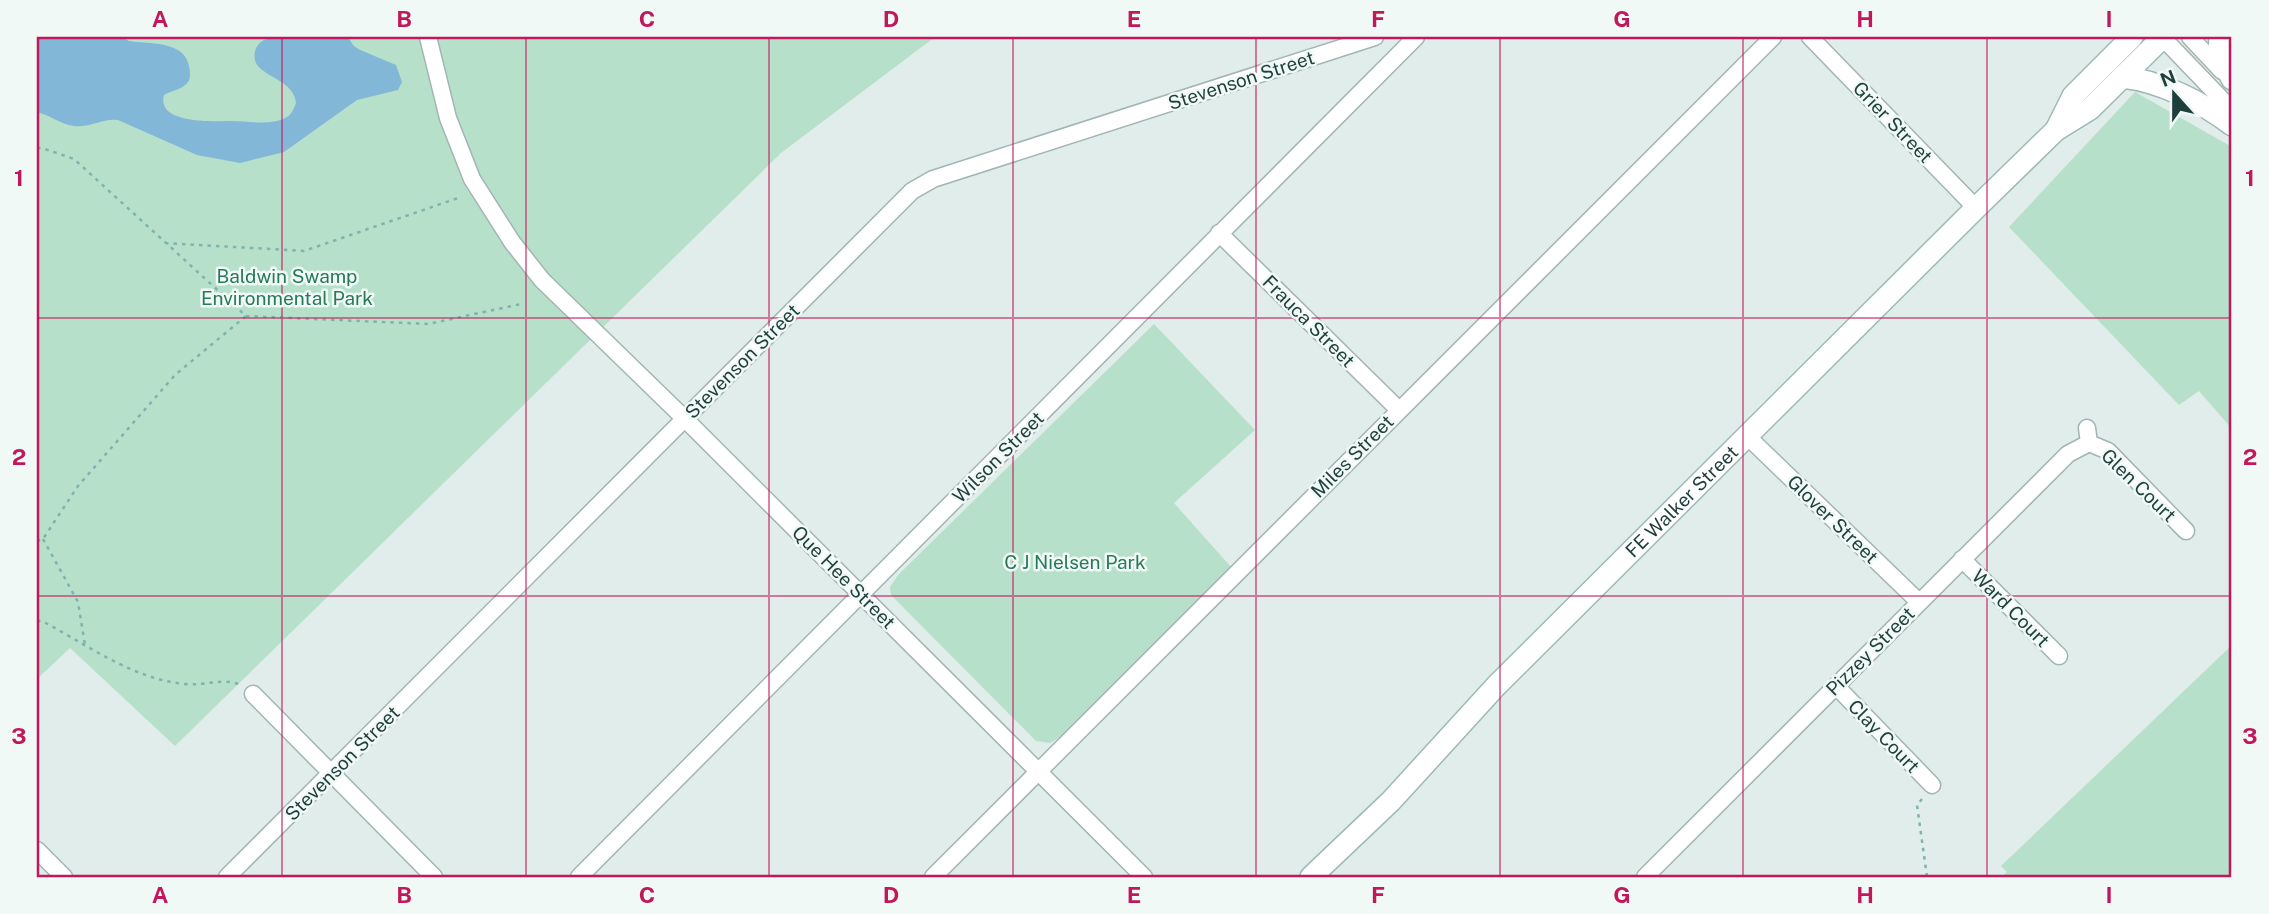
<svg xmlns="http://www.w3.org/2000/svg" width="2269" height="914" viewBox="0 0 2269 914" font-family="'Public Sans',sans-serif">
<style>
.green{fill:#b7e0cb}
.water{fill:#83b7d7}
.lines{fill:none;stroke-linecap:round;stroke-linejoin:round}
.street-casing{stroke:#a2b5b3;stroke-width:19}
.secondary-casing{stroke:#9db9b6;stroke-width:24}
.path{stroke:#7eb3ae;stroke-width:2.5;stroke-dasharray:3.5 5;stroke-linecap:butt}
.street{stroke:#fff;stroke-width:16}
.secondary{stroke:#fff;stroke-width:21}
.grid{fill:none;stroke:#c2185b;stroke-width:2;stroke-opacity:0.55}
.labels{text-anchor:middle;stroke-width:5;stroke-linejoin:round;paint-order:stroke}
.street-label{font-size:19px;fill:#1f3f3d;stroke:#f1f9f7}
.park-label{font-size:19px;fill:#267959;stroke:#f1f9f7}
.neatline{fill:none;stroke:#c2185b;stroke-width:2.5}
.grid-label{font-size:23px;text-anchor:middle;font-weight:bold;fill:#c2185b}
</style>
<rect width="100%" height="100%" fill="#e0edea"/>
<path class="green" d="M37 37H935L781 153 175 746 70 648 37 679Z
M2135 92 2232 147V429L2199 391 2179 405 2009 227Z
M1154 324 1255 430 1174 503 1231 567 1062 736 1050 743 1036 741 891 595 890 587 898 575Z
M2232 645V877H2002L2007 872 2001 866Z"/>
<path class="water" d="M37 37H122L129 41C150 44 185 41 189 66 190 71 191 78 188 82 183 89 171 91 164 95 156 125 216 121 232 121 248 121 273 126 287 117 292 114 294 108 296 103 294 82 268 78 258 66 252 59 254 47 261 42 275 31 328 37 348 37L353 45 358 49 396 65 402 82 398 90 357 100 284 152 240 163 197 155 118 120C103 118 90 128 74 126 60 124 50 115 37 112Z"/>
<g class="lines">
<defs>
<path id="street" d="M428 37 448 118 472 179 512 242 542 280 685 419 1144 877
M1810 37 1976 208
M2162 37 2232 110
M2190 37 2222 71
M1219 233 1399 410
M1747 436 1919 602
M2089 443 2108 451 2186 531
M1962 559 2059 656
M1836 686 1932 785
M253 694 434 877
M37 850 64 877
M227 877 912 191 933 179 1375 37
M579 877 1416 37
M933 877 1773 37
M1645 877 2068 454 2089 443 2087 428"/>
<g id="secondary">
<path d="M2220 37 2219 54 2232 79"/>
<path d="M2122 77C2160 81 2202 102 2232 125"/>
<path d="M2056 130 2073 96 2132 37"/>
<path id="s1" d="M1311 877 1391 801 1496 686 1976 208 2056 130 2090 109 2163 37"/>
</g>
</defs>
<use href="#street" class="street-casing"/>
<use href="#secondary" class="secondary-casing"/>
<path class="path" d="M37 148H42L74 159 246 316 175 375 78 486 43 539 37 541
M165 243 304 251 461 197
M246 316 428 324 521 304
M43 539 78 602 85 645
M37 621H42C88 645 132 679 185 684 205 686 219 678 239 684
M1922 799 1917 805 1927 877"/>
<use href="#street" class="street"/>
<use href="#secondary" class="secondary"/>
</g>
<path class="grid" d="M282 37V877M526 37V877M769 37V877M1013 37V877M1256 37V877M1500 37V877M1743 37V877M1987 37V877M37 318H2232M37 596H2232"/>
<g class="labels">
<g class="street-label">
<text transform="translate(1241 80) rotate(-18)" y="7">Stevenson Street</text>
<text transform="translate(1893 122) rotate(46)" y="7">Grier Street</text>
<text transform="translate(1309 321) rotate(45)" y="7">Frauca Street</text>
<text transform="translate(742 361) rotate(-45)" y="7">Stevenson Street</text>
<text transform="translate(1352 456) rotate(-45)" y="7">Miles Street</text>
<text transform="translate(998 457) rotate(-45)" y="7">Wilson Street</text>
<text transform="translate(2139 485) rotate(44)" y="7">Glen Court</text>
<text dy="7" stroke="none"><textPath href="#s1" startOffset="528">FE Walker Street</textPath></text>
<text transform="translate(1833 519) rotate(44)" y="7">Glover Street</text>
<text transform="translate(844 577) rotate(45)" y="7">Que Hee Street</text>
<text transform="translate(2011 608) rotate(45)" y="7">Ward Court</text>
<text transform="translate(1870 651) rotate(-45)" y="7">Pizzey Street</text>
<text transform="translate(1884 736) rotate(46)" y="7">Clay Court</text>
<text transform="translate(342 763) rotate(-45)" y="7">Stevenson Street</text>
</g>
<g class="park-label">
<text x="287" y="283">Baldwin Swamp<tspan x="287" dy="22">Environmental Park</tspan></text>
<text x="1075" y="569">C J Nielsen Park</text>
</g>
</g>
<rect width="2269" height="914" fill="none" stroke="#f1f9f7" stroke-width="77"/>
<g transform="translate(2174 94) rotate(339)" stroke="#f1f9f7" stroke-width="5" paint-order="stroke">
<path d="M0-5L12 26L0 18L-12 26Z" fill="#1f3f3d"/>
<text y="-10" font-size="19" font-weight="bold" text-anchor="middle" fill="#1f3f3d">N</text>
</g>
<rect x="38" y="38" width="2192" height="838" class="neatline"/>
<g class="grid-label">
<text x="160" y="27">A</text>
<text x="404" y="27">B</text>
<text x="647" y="27">C</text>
<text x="891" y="27">D</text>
<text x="1134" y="27">E</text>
<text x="1378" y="27">F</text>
<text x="1622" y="27">G</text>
<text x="1865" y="27">H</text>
<text x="2109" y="27">I</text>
<text x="19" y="186">1</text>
<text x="2250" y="186">1</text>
<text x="19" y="465">2</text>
<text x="2250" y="465">2</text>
<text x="19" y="744">3</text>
<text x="2250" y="744">3</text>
<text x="160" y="903">A</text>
<text x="404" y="903">B</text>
<text x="647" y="903">C</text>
<text x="891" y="903">D</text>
<text x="1134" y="903">E</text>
<text x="1378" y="903">F</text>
<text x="1622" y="903">G</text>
<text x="1865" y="903">H</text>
<text x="2109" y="903">I</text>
</g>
</svg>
